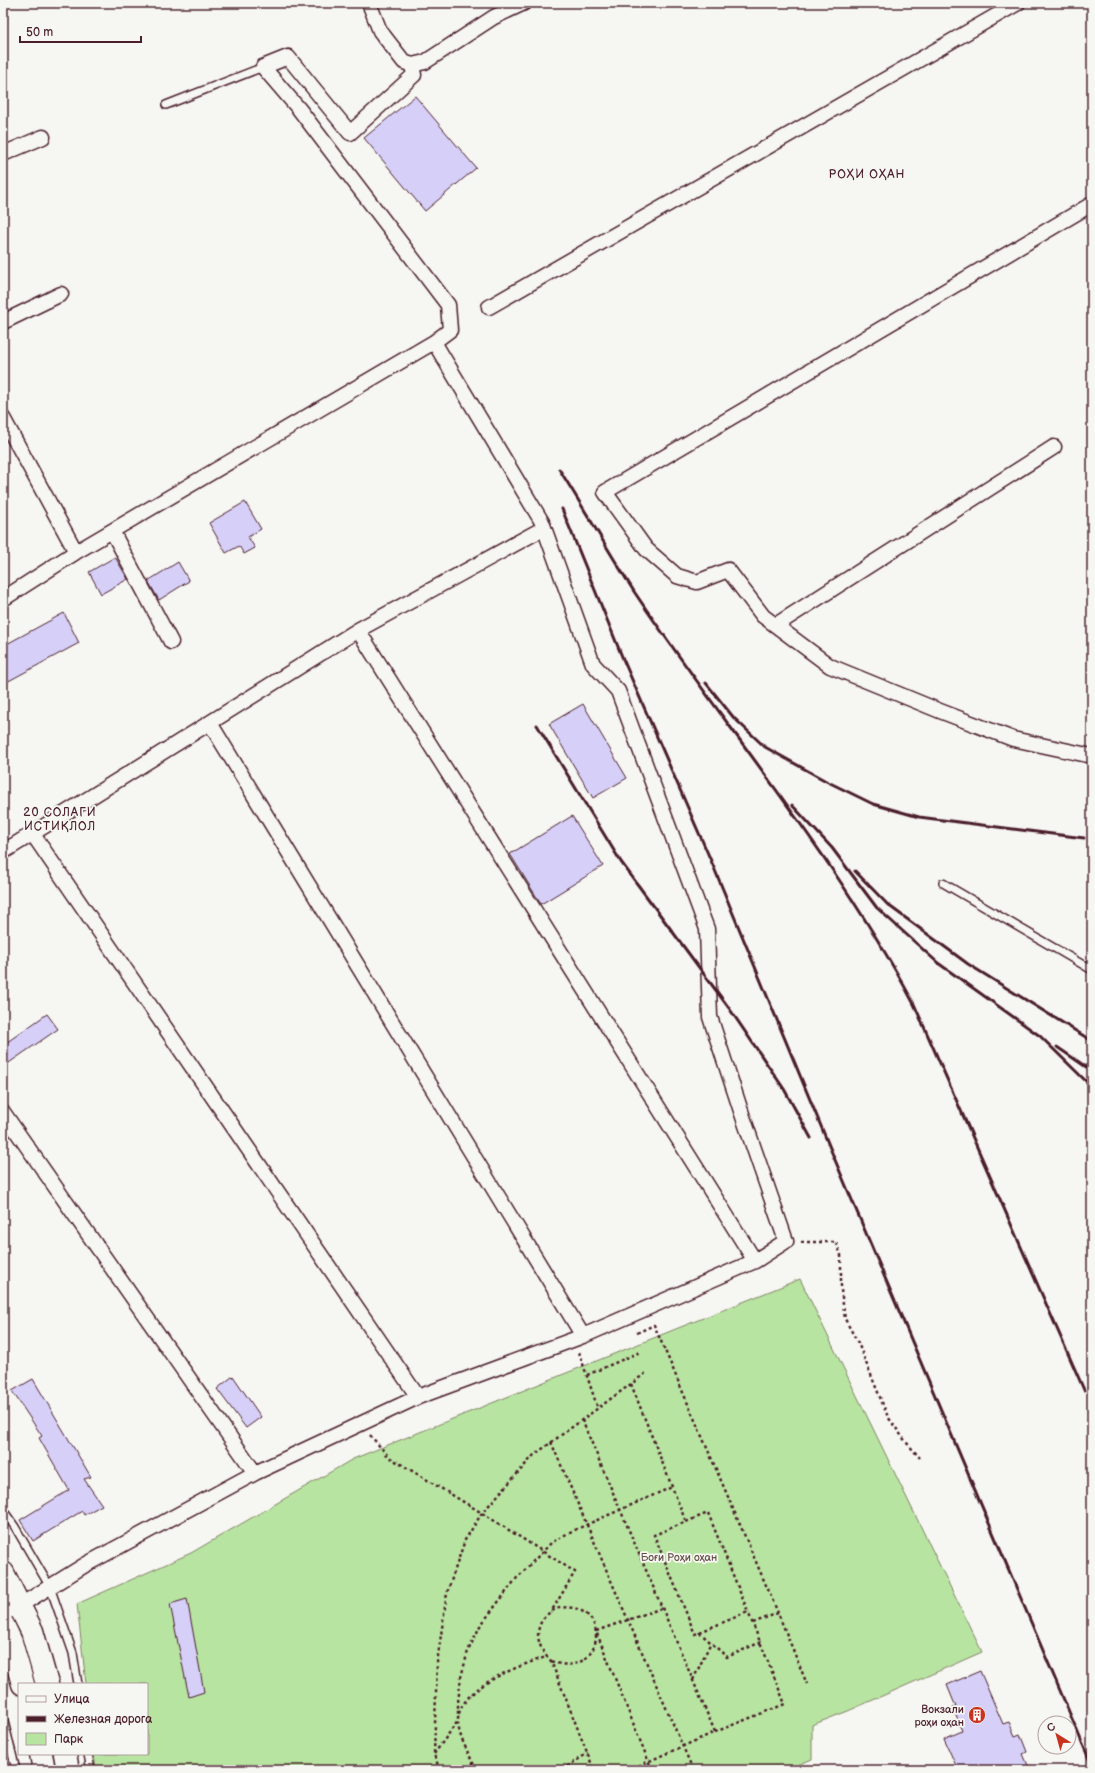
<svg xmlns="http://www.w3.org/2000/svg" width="1095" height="1773" viewBox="0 0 1095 1773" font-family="'Balsamiq Sans',sans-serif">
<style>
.green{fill:#b8e4a1;stroke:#818266}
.building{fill:#d6cff8;stroke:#4a1f2b}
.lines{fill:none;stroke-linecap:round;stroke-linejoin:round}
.lane-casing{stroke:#4a1f2b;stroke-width:10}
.street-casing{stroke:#4a1f2b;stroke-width:17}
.primary-casing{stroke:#4a1f2b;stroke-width:25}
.path{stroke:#4a1f2b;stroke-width:2.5;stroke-dasharray:3 3;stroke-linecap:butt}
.lane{stroke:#f6f6f2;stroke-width:7}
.street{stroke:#f6f6f2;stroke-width:14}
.primary{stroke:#f6f6f2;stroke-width:22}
.rail{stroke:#4a1f2b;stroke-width:3}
.labels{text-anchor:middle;stroke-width:3.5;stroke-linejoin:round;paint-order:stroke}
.park-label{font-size:11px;fill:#665048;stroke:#f6f6f2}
.poi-label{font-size:11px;fill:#4a1f2b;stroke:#f6f6f2;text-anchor:end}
.neighbourhood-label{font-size:12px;letter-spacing:1px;fill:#4a1f2b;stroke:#f6f6f2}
</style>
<rect width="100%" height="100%" fill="#f6f6f2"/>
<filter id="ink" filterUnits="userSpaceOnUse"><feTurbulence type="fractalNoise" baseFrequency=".025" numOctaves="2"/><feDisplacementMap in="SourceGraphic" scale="8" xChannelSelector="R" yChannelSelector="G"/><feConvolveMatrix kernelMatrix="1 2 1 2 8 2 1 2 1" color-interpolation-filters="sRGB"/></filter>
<g filter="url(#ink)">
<path class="green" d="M800 1279 982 1652 848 1711 812 1725V1759L786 1770H96L94 1754H147V1684H86L77 1604 191 1553 353 1459Z"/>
<path class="building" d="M415 96 476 168 425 211 364 138Z
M245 502 261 529 248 537 255 548 244 554 239 546 226 553 209 523Z
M115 557 128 579 101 594 89 572Z
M178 562 189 581 159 600 148 581Z
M64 613 79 643 3 684V646Z
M583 704 627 778 593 798 549 724Z
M572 816 603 866 541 904 510 854Z
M47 1014 58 1029 3 1067V1045Z
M233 1376 261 1417 246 1428 217 1389Z
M33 1379 91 1477 84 1479 102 1505 84 1515 82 1511 33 1541 20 1520 69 1490 39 1438 42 1436 12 1391Z
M187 1599 204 1692 189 1697 170 1604Z
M980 1671 1003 1724 1009 1722 1015 1736 1020 1734 1027 1752 1023 1754 1030 1770H958L944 1739 962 1731 953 1708 956 1707 947 1685Z"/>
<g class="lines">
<defs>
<path id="lane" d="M166 105 263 67
M943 883 1092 970
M3 1510 15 1527 50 1587 73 1653 78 1684
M3 1717 16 1770
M88 1754 91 1770"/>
<path id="street" d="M369 3 380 31 404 62 412 65 425 62 494 17 524 3
M3 154 43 137
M1092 204 605 492 646 549 677 576 697 582 728 570 763 616 830 666 940 711 1013 739 1092 756
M489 307 1018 3
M3 322 61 294
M3 418 76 552
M112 531 171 642
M3 599 76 552 434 342 450 330 448 305 299 109 263 67 288 57 350 133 414 75 412 65
M776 625 1054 447
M358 630 755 1261
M210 723 583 1336
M32 833 418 1397
M3 852 358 630 544 528
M3 1112 255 1473
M3 1614 19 1606 85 1565 255 1473 418 1397 583 1336 755 1261 786 1241 741 1111 710 1017 707 929 618 691 593 664 542 522 434 342"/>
<path id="primary" d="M3 1573 32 1631 47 1684
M3 1625 11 1642 23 1684
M41 1754 44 1770
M65 1754 68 1770"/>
</defs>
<use href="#lane" class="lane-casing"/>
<use href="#street" class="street-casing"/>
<use href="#primary" class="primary-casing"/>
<path class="path" d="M801 1242H836L841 1255V1290L845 1319 858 1343 888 1417 906 1442 920 1458
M637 1333 654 1325 778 1613
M579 1352 598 1409
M587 1375 640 1352
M631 1384 686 1522
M582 1420 715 1732 629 1770
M370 1435 389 1457 482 1513 575 1572 551 1612
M551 1442 693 1770
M708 1513 748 1612 695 1634 654 1535Z
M753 1623 778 1613 807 1684
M699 1632 727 1657 761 1642
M551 1661C597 1680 613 1618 574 1608 568 1607 562 1607 556 1609 532 1620 534 1645 551 1661L594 1770
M693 1680 711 1642
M715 1732 785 1704 748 1612
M434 1754 458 1721V1702L461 1677 468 1651 480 1626 516 1579 551 1543 570 1532 672 1487
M440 1770 434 1755 437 1663 447 1593 465 1540 482 1513 534 1455 646 1373
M476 1770C470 1755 458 1737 458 1721 458 1687 521 1665 546 1657
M562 1770 588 1753
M652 1770 596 1631 662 1608"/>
<use href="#lane" class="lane"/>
<use href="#street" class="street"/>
<use href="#primary" class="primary"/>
<path class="rail" d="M559 469C585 510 609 552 635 593 727 730 836 857 914 1004L1084 1390
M562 509 623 659 712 863 835 1160 1092 1766
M706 683 734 718 765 747 826 781 873 804 919 817 1084 838
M537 725 621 862 729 1008 784 1089 811 1138
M792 805 832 848 877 908 938 963 1040 1036 1092 1087
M855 871 888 905 968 964 1092 1041
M1057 1047 1092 1071"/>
</g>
</g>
<defs>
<symbol id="building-disc" viewBox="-11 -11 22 22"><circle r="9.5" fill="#c8321e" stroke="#f6f6f2"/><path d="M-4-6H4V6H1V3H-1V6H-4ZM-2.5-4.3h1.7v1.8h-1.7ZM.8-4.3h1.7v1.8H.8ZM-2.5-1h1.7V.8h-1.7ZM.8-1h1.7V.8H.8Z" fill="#fff"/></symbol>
</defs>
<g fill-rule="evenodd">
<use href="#building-disc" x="967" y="1705" width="20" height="20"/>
</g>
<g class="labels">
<g class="park-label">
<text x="679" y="1561">Боғи Роҳи оҳан</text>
</g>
<g class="poi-label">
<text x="964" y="1713">Вокзали<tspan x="964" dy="13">роҳи оҳан</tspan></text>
</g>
<g class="neighbourhood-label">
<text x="867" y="178">РОҲИ ОҲАН</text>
<text x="60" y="816">20 СОЛАГИ<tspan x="60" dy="14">ИСТИҚЛОЛ</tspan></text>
</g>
</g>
<rect width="1095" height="1773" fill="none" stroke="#f6f6f2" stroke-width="16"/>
<rect x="8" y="8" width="1079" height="1757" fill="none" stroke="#4a1f2b" stroke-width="1.5" filter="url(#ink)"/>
<rect x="18" y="1683" width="130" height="72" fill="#f6f6f2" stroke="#b1a0a2"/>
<rect x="26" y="1696" width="20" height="6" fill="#f6f6f2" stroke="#b1a0a2"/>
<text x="54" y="1703" font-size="12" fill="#4a1f2b">Улица</text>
<rect x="26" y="1716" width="20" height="6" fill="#4a1f2b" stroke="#b1a0a2"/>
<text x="54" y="1723" font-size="12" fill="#4a1f2b">Железная дорога</text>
<rect x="26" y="1733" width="20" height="12" fill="#b8e4a1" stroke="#b1a0a2"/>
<text x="54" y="1743" font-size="12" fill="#4a1f2b">Парк</text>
<g transform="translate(1057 1735) rotate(323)"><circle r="19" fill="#f6f6f2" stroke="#b1a0a2"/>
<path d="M0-3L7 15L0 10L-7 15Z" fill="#c8321e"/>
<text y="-6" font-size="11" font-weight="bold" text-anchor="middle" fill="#4a1f2b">С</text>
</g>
<path d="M20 36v6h121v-6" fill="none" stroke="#4a1f2b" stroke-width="2"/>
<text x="26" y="36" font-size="12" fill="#4a1f2b" stroke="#f6f6f2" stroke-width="3" paint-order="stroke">50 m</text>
</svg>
